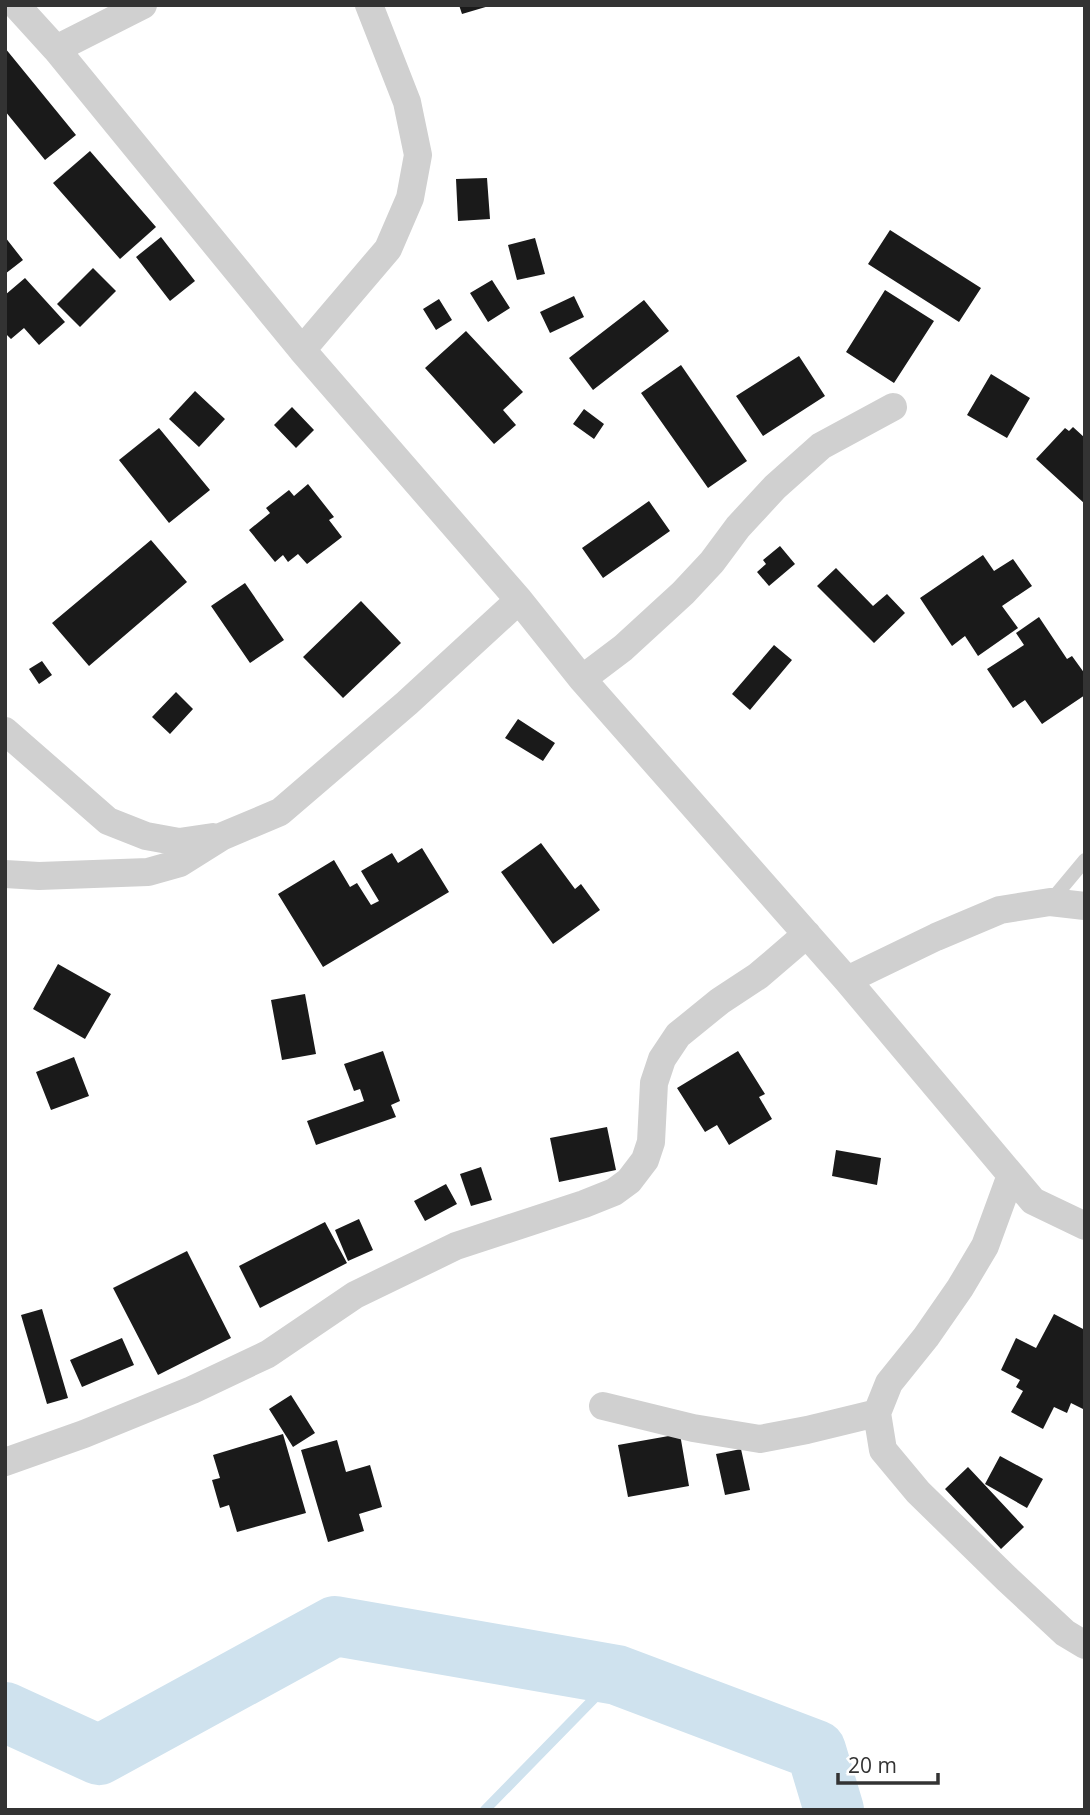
<svg xmlns="http://www.w3.org/2000/svg" width="1090" height="1815" viewBox="0 0 1090 1815" font-family="'Open Sans',sans-serif">
<style>
.lines{fill:none;stroke-linecap:round;stroke-linejoin:round}
.stream{stroke:#cfe2ee;stroke-width:10}
.river{stroke:#cfe2ee;stroke-width:60}
.building{fill:#1a1a1a}
.service{stroke:#d0d0d0;stroke-width:14}
.minor{stroke:#d0d0d0;stroke-width:28}
</style>
<rect width="100%" height="100%" fill="#fff"/>
<g class="lines">
<path class="stream" d="M485 1810 617 1675"/>
<path class="river" d="M5 1712 99 1755 335 1626 617 1675 816 1750 834 1810"/>
</g>
<path class="building" d="M459 5H489V6L462 14Z
M5 48 76 135 45 160 5 111Z
M90 151 156 227 120 259 53 183Z
M487 178 490 219 458 221 456 179Z
M890 230 981 288 959 322 868 264Z
M5 237 23 260 5 274Z
M161 237 195 281 170 301 136 257Z
M535 238 545 274 517 280 508 245Z
M93 268 116 291 80 327 57 304Z
M25 278 65 322 39 345 24 328 11 339 5 333V295Z
M492 280 510 308 488 322 470 293Z
M885 290 934 321 894 383 846 352Z
M574 296 584 317 550 333 540 312Z
M439 299 452 320 436 330 423 309Z
M644 300 669 331 593 390 569 358Z
M466 331 523 392 503 410 516 425 494 444 425 368Z
M799 356 825 396 763 436 736 396Z
M681 365 747 461 708 488 641 393Z
M991 374 1030 398 1007 438 967 415Z
M195 391 225 419 199 447 169 419Z
M292 407 314 430 296 448 274 425Z
M584 409 604 424 594 439 573 424Z
M1073 427 1085 438V504L1036 459 1065 428 1069 431Z
M159 428 210 490 169 523 119 460Z
M308 484 334 517 329 520 342 537 307 564 298 554 288 562 283 555 275 562 249 530 270 513 266 508 289 490 294 496Z
M649 501 670 531 603 578 582 548Z
M151 540 187 582 89 666 52 623Z
M780 546 795 564 769 586 757 572 766 564 763 560Z
M983 555 994 571 1013 559 1032 586 1002 606 1018 628 978 656 965 636 952 646 920 598Z
M836 568 873 606 887 594 905 613 874 643 817 586Z
M245 583 284 640 250 663 211 606Z
M361 601 401 643 343 698 303 657Z
M1039 617 1067 659 1072 656 1085 674V695L1042 724 1025 700 1013 708 987 669 1024 645 1016 633Z
M774 645 792 660 750 710 732 694Z
M42 661 52 675 39 684 29 669Z
M176 692 193 709 170 734 152 717Z
M518 719 555 743 543 761 505 738Z
M541 843 575 889 581 884 600 910 553 944 501 872Z
M422 848 449 892 323 967 278 894 334 860 350 887 357 883 371 905 379 901 361 871 392 853 398 863Z
M58 964 111 994 85 1039 33 1009Z
M305 994 316 1054 282 1060 271 1000Z
M383 1051 400 1101 391 1105 396 1117 316 1145 307 1121 364 1101 360 1089 354 1091 344 1064Z
M738 1051 765 1094 759 1097 772 1119 729 1145 717 1125 705 1132 677 1088Z
M74 1057 89 1096 51 1110 36 1072Z
M607 1127 616 1170 559 1182 550 1138Z
M836 1150 881 1158 877 1185 832 1176Z
M481 1167 492 1200 471 1206 460 1174Z
M446 1184 457 1204 425 1221 414 1201Z
M359 1219 373 1250 348 1261 335 1230Z
M325 1222 347 1263 260 1308 239 1266Z
M187 1251 231 1338 158 1375 113 1288Z
M42 1309 68 1398 47 1404 21 1315Z
M1054 1314 1085 1330V1410L1071 1403 1067 1413 1054 1407 1043 1429 1011 1412 1023 1391 1016 1387 1020 1380 1001 1370 1016 1338 1036 1348Z
M122 1338 134 1365 82 1387 70 1360Z
M291 1395 315 1433 293 1447 269 1409Z
M283 1434 306 1513 237 1532 229 1505 220 1508 212 1480 220 1478 213 1455Z
M680 1434 689 1486 628 1497 618 1445Z
M337 1440 346 1472 370 1465 382 1507 359 1514 364 1531 328 1542 301 1450Z
M741 1449 750 1490 725 1495 716 1454Z
M1000 1456 1043 1479 1027 1508 985 1484Z
M968 1467 1024 1527 1001 1549 945 1489Z"/>
<g class="lines">
<path class="service" d="M1050 902 1085 860"/>
<path class="minor" d="M16 5 56 49 302 350 519 600 582 679 847 980 1033 1201 1085 1226
M56 49 143 5
M302 350 388 249 410 198 418 155 407 102 369 5
M582 679 623 648 683 593 712 562 738 527 775 487 821 446 893 407
M5 731 108 821 146 836 179 842 213 837
M5 874 39 876 148 872 180 863 223 836 280 812 407 703 519 600
M847 980 936 937 1000 910 1050 902 1085 906
M1011 1175 985 1246 960 1288 926 1337 889 1383 877 1413 883 1450 918 1492 1007 1579 1065 1633 1085 1645
M603 1406 693 1428 760 1439 807 1430 877 1413
M5 1462 84 1434 192 1390 268 1354 355 1295 456 1246 584 1204 614 1192 629 1181 645 1160 651 1142 654 1083 662 1059 678 1035 720 1001 758 976 807 934"/>
</g>
<rect width="1090" height="1815" fill="none" stroke="#333333" stroke-width="14"/>
<path d="M838 1773v10h100v-10" fill="none" stroke="#333333" stroke-width="3.5"/>
<text x="848" y="1773" font-size="21" fill="#333333" stroke="#ffffff" stroke-width="5" paint-order="stroke">20 m</text>
</svg>
